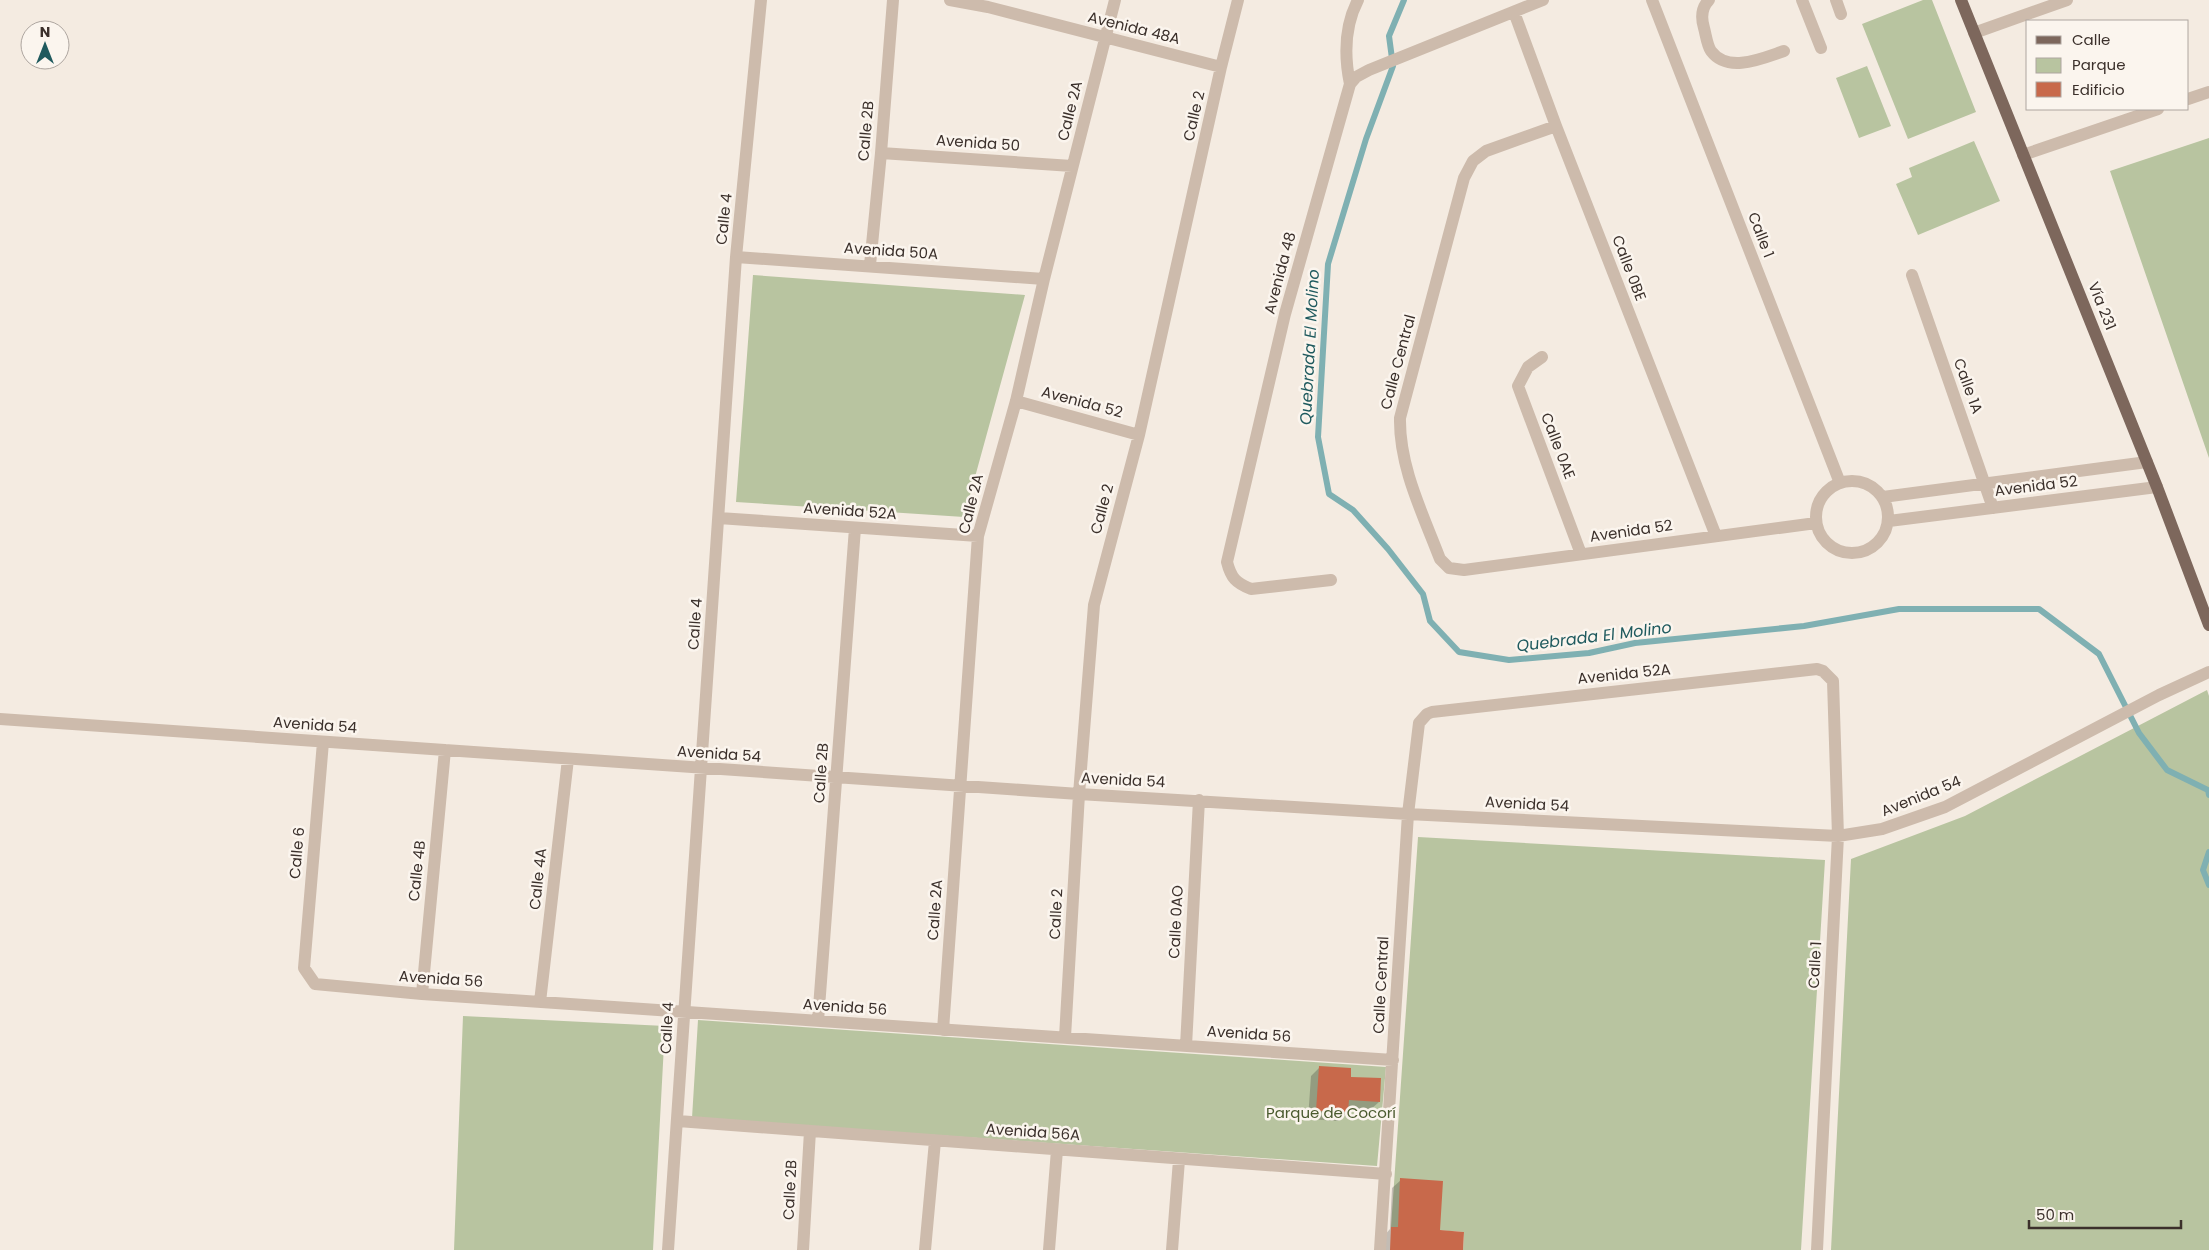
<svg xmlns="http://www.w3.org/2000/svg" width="2209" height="1250" viewBox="0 0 2209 1250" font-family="Poppins,sans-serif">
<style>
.green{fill:#b8c4a0}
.shadow{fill:#0003}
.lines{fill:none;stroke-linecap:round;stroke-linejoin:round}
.stream{stroke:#7fb0b2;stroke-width:6}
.building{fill:#c8694b}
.minor{stroke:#cdbbac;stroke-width:12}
.major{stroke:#7d675c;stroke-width:12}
.labels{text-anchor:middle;stroke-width:5;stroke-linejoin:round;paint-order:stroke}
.street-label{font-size:15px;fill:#3b302b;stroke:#fbf5ee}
.park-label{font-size:15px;fill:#4a5a2e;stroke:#fbf5ee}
.water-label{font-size:16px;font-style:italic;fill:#1f5a5e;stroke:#fbf5ee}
</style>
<rect width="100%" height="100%" fill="#f4ebe1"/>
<path class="green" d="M1923 0H1932L1976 112 1908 139 1862 24Z
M1867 66 1891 126 1859 138 1836 78Z
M2209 138V458L2110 171Z
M1974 141 2000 201 1918 235 1896 184 1912 177 1909 168Z
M753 275 1025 295 964 517 736 502Z
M2207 690 2209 696V1250H1831L1851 859 1965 816Z
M1418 837 1825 860 1801 1250H1463L1464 1232 1391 1227Z
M463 1016 665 1026 653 1250H454Z
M698 1020 1386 1067 1377 1166 692 1118Z"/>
<path class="shadow" d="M1320 1067 1349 1078 1379 1102 1370 1110 1347 1109V1112L1338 1121 1308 1119 1311 1076Z
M1401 1180 1439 1232 1462 1250H1382L1383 1237 1390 1229 1392 1188Z"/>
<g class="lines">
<path class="stream" d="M1404 0 1389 36 1393 66 1366 139 1328 264 1318 437 1329 494 1353 510 1388 549 1423 594 1430 621 1459 652 1509 660 1589 653 1635 643 1804 626 1899 609H2039L2099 654 2139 733 2167 770 2208 790 2209 795
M2209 852 2203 870 2209 885"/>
</g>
<path class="building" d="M1319 1066 1351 1068V1077L1381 1078 1380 1102 1349 1100 1348 1112 1316 1111Z
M1400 1178 1443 1181 1440 1230 1464 1232 1463 1250H1390L1391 1227H1398Z"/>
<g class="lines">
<path class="minor" d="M950 0 988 7 1221 67
M1652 0 1840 483
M1709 0C1701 8 1701 18 1704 28 1706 35 1707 45 1711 51 1728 74 1763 58 1784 51
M1802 0 1821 48
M1836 0 1841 14
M1514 12 1556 126 1716 536
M1974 33 2067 0
M1350 84C1344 55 1344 27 1358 0
M2188 99 2209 92
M1556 126 1486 151 1473 161 1464 178 1400 418C1399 467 1423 514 1440 559L1449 568 1464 570 1816 523
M881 153 1072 166
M2023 155 2158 109
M736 257 1044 279
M870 265 881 153 893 0
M1912 275 1993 508
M1542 357 1528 367 1518 386 1581 554
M1016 401 1139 435
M1816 517a36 36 0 1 1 72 0a36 36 0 1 1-72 0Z
M1883 497 2147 462
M719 518 978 536
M1889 521 2157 487
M1331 580 1251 589C1236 583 1231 578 1227 562L1285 314 1350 84 1356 77 1369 70 1543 0
M0 719 1079 794 1408 814 1838 836 1882 829 1945 807 2159 695 2209 672
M323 742 304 968 315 984 422 994 1393 1060
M422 994 445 750
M540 1002 568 759
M818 1021 855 528
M943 1030 978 536 1016 401 1044 279 1115 0
M1065 1037 1079 794 1094 605 1139 435 1221 67 1238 0
M1186 1046 1199 800
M678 1121 1386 1174
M668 1250 736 257 761 0
M803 1250 810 1131
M925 1250 935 1141
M1049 1250 1057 1150
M1172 1250 1179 1160
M1380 1250 1408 814 1419 723 1427 714 1432 712 1817 669 1823 671 1833 681 1838 836 1817 1250"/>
<path class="major" d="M1961 0 2157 487 2209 625"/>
</g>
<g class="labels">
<g class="street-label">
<text transform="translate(1134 28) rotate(14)" y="5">Avenida 48A</text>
<text transform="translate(1070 111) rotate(-76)" y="5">Calle 2A</text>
<text transform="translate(1194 116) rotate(-77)" y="5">Calle 2</text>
<text transform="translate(866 131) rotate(-85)" y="5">Calle 2B</text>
<text transform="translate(978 143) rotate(4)" y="5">Avenida 50</text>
<text transform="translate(724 219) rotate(-84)" y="5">Calle 4</text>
<text transform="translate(1761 235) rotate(69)" y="5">Calle 1</text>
<text transform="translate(891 251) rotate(4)" y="5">Avenida 50A</text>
<text transform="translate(1629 268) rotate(69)" y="5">Calle 0BE</text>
<text transform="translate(1280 273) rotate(-75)" y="5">Avenida 48</text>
<text transform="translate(2102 306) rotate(68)" y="5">Vía 231</text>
<text transform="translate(1398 362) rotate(-75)" y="5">Calle Central</text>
<text transform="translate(1968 386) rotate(70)" y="5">Calle 1A</text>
<text transform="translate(1082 402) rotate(15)" y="5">Avenida 52</text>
<text transform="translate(1558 446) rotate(69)" y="5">Calle 0AE</text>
<text transform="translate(2036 486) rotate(-7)" y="5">Avenida 52</text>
<text transform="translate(971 504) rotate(-76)" y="5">Calle 2A</text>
<text transform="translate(1102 509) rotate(-75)" y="5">Calle 2</text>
<text transform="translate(850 511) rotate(4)" y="5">Avenida 52A</text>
<text transform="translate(1631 531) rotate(-8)" y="5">Avenida 52</text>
<text transform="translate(695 624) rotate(-86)" y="5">Calle 4</text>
<text transform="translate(1624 674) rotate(-6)" y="5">Avenida 52A</text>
<text transform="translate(315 725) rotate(4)" y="5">Avenida 54</text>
<text transform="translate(719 754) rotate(4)" y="5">Avenida 54</text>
<text transform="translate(821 773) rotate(-86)" y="5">Calle 2B</text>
<text transform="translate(1123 780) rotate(3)" y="5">Avenida 54</text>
<text transform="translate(1921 796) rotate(-22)" y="5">Avenida 54</text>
<text transform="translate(1527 804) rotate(3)" y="5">Avenida 54</text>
<text transform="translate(297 853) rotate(-85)" y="5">Calle 6</text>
<text transform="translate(417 871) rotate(-84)" y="5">Calle 4B</text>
<text transform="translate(538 879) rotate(-84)" y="5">Calle 4A</text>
<text transform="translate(935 910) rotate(-86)" y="5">Calle 2A</text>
<text transform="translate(1056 914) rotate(-87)" y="5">Calle 2</text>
<text transform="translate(1176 922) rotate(-87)" y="5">Calle 0AO</text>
<text transform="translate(1815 965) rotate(-87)" y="5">Calle 1</text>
<text transform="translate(441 979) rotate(4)" y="5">Avenida 56</text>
<text transform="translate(1381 985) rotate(-87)" y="5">Calle Central</text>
<text transform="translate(845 1007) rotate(4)" y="5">Avenida 56</text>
<text transform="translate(667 1028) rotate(-87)" y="5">Calle 4</text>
<text transform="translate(1249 1034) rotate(4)" y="5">Avenida 56</text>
<text transform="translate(1033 1132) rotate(4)" y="5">Avenida 56A</text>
<text transform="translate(790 1190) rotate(-87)" y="5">Calle 2B</text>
</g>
<g class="park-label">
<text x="1331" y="1118">Parque de Cocorí</text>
</g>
<g class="water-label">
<text transform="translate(1309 347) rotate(-87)" y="6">Quebrada El Molino</text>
<text transform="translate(1594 636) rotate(-7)" y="6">Quebrada El Molino</text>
</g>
</g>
<rect x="2026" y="20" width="162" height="90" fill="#fbf5ee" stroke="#aea6a0"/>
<rect x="2036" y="36" width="25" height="8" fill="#7d675c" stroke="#aea6a0"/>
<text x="2072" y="45" font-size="15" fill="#3b302b">Calle</text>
<rect x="2036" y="58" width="25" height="15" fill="#b8c4a0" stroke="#aea6a0"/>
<text x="2072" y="70" font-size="15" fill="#3b302b">Parque</text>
<rect x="2036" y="82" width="25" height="15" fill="#c8694b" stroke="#aea6a0"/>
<text x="2072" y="95" font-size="15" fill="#3b302b">Edificio</text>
<g transform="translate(45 45)"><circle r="24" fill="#fbf5ee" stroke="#aea6a0"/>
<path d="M0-4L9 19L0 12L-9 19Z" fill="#1f5a5e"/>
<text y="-8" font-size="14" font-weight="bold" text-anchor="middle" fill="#3b302b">N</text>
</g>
<path d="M2029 1220v8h152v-8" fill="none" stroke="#3b302b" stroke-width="2.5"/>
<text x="2036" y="1220" font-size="15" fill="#3b302b" stroke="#fbf5ee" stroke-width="4" paint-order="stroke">50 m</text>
</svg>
